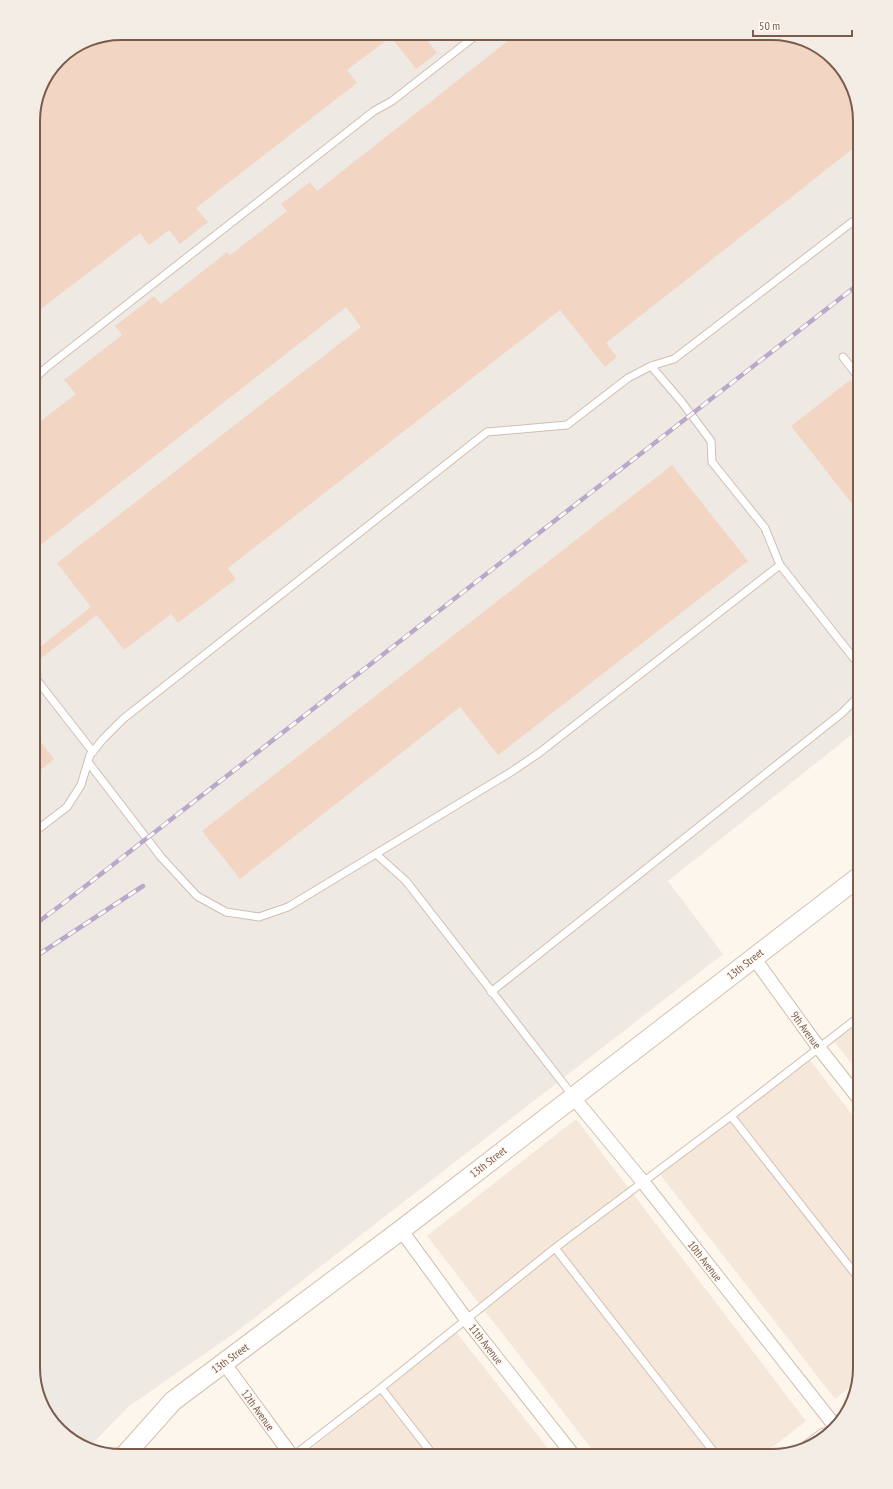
<svg xmlns="http://www.w3.org/2000/svg" width="893" height="1489" viewBox="0 0 893 1489" font-family="'PT Sans Narrow',sans-serif">
<style>
.residential{fill:#f5e8da}
.industrial{fill:#efe9e4}
.building{fill:#f3d5c3}
.lines{fill:none;stroke-linecap:round;stroke-linejoin:round}
.lane-casing{stroke:#d1beb0;stroke-width:9}
.street-casing{stroke:#d1beb0;stroke-width:15}
.secondary-casing{stroke:#d6c0b0;stroke-width:21}
.lane{stroke:#fff;stroke-width:7}
.street{stroke:#fff;stroke-width:13}
.secondary{stroke:#fff;stroke-width:19}
.rail-casing{stroke:#b9a8c9;stroke-width:4.5}
.rail{stroke:#fffaf3;stroke-width:3;stroke-dasharray:9;stroke-linecap:butt}
.labels{text-anchor:middle;stroke-width:3;stroke-linejoin:round;paint-order:stroke}
.street-label{font-size:11px;fill:#7a5c4d;stroke:#fffaf3}
.rim{fill:none;stroke:#7a5c4d;stroke-width:2}
</style>
<rect width="100%" height="100%" fill="#fdf6ec"/>
<path class="residential" d="M860 1019V1074L833 1040Z
M810 1060 860 1125V1368L855 1383 835 1399 659 1173Z
M576 1119 806 1421 761 1456H597L427 1236Z
M456 1332 554 1456H315L310 1450Z"/>
<path class="industrial" d="M121 33H778L860 121V728L668 881 723 954 236 1332 128 1407 89 1447 72 1441 42 1407 33 1368V116L40 87 59 59 88 40Z"/>
<path class="building" d="M121 33H422L437 53 416 69 391 37 347 70 357 83 196 208 208 222 180 244 169 230 149 245 140 233 33 315V116L40 87 59 59 88 40Z
M518 33H778L821 48 851 82 860 121V143L606 343 617 357 605 367 560 310 228 568 236 579 178 623 171 614 124 650 97 615 41 658 35 651 91 607 57 563 361 327 346 307 33 551V427L76 394 64 380 122 335 115 326 154 296 161 304 227 252 230 255 287 211 281 204 310 182 317 191Z
M850 380 860 392V514L791 426Z
M672 465 748 561 498 755 460 707 240 879 202 831Z
M33 732 54 759 33 776Z"/>
<g class="lines">
<defs>
<path id="lane" d="M843 357 860 379
M33 380 47 367 374 111 392 101 479 33
M780 565 860 666
M33 675 93 752
M88 762 161 857 197 896 226 912 259 917 288 907 511 772 539 753 780 565 765 528 712 462 711 441 681 401 651 366
M33 833 67 807 81 785 90 755 103 739 123 719 487 432 567 425 628 378 651 366 674 359 860 216
M376 854 406 881 573 1096
M491 992 842 713 860 695
M731 1116 860 1280
M555 1248 717 1456
M381 1388 434 1456
M293 1456 381 1388 555 1248 731 1116 860 1016"/>
<path id="street" d="M754 958 819 1048 860 1100
M573 1097 643 1182 835 1426
M401 1230 466 1319 574 1456
M224 1363 292 1456
M808 1447 824 1435"/>
<path id="secondary" d="M124 1456 173 1401 401 1230 860 876"/>
</defs>
<use href="#lane" class="lane-casing"/>
<use href="#street" class="street-casing"/>
<use href="#secondary" class="secondary-casing"/>
<use href="#lane" class="lane"/>
<use href="#street" class="street"/>
<use href="#secondary" class="secondary"/>
<defs>
<path id="rail" d="M33 926 65 902 860 283
M38 955 143 886"/>
</defs>
<use href="#rail" class="rail-casing"/>
<use href="#rail" class="rail"/>
</g>
<g class="labels">
<g class="street-label">
<text transform="translate(745 964) rotate(-38)" y="4">13th Street</text>
<text transform="translate(806 1030) rotate(54)" y="4">9th Avenue</text>
<text transform="translate(488 1162) rotate(-38)" y="4">13th Street</text>
<text transform="translate(705 1261) rotate(52)" y="4">10th Avenue</text>
<text transform="translate(486 1344) rotate(52)" y="4">11th Avenue</text>
<text transform="translate(230 1358) rotate(-36)" y="4">13th Street</text>
<text transform="translate(258 1410) rotate(54)" y="4">12th Avenue</text>
</g>
</g>
<path d="M0 0H893V1489H0ZM121 40H772A81 81 0 0 1 853 121V1368A81 81 0 0 1 772 1449H121A81 81 0 0 1 40 1368V121A81 81 0 0 1 121 40Z" fill="#f4ede6" fill-rule="evenodd"/>
<path class="rim" d="M121 40H772A81 81 0 0 1 853 121V1368A81 81 0 0 1 772 1449H121A81 81 0 0 1 40 1368V121A81 81 0 0 1 121 40Z"/>
<path d="M753 30v6h99v-6" fill="none" stroke="#7a5c4d" stroke-width="2"/>
<text x="759" y="30" font-size="12" fill="#7a5c4d" stroke="#fffaf3" stroke-width="3" paint-order="stroke">50 m</text>
</svg>
